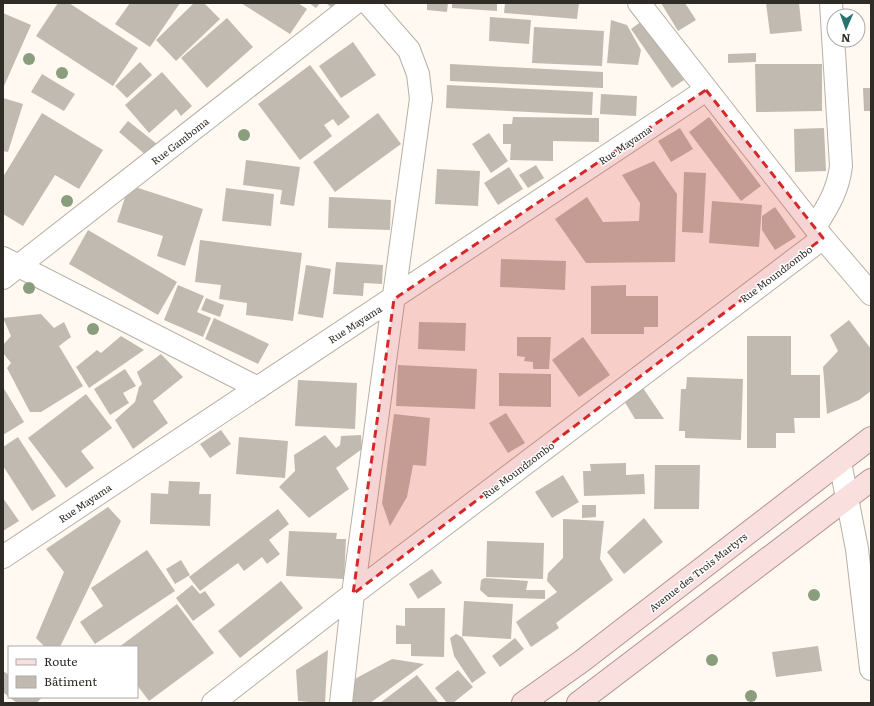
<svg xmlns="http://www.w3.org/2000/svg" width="874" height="706" viewBox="0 0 874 706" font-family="Literata,serif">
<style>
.building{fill:#c1bab0}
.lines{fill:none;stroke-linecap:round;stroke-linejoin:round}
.street-casing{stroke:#b7b0a6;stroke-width:24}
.primary-casing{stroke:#b19391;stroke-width:24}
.street{stroke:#fff;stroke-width:22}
.primary{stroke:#fadfdf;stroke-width:22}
.tree{fill:#8a9e7e}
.marked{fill:#d62828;fill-opacity:0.2;stroke:#d62828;stroke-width:3;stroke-dasharray:8 5;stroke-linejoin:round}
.labels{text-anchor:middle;stroke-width:3;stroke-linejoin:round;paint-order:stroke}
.street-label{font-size:10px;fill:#2f2c28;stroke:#fff}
</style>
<rect width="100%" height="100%" fill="#fff9f1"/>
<path class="building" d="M58 3H69L138 48 113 86 36 36Z
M130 3H180L150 47 115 24Z
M194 3H204L220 19 176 61 156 40Z
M241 3H298L307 9 290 34Z
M309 3H320L316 8Z
M326 3H338L333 9Z
M427 3H448L447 12 427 10Z
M452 3H497V11L452 8Z
M505 3H579L577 19 504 13Z
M661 3H685L696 20 678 31Z
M766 3H799L802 31 770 34Z
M3 13 31 25 4 86 3 85Z
M490 17 531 20 529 44 489 41Z
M227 18 253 47 207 88 181 58Z
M611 20 627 25 641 50 638 65 607 63Z
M642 21 684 80 672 88 631 29Z
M534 27 604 31 602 66 532 63Z
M353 42 376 75 341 98 319 66Z
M756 53V62L728 63V54Z
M140 62 152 75 127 98 115 86Z
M450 64 603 72V88L450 81Z
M755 64H822V111L756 112Z
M310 65 350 117 338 126 333 119 324 125 332 136 300 160 258 104Z
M162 72 192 106 181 116 176 109 149 133 125 105Z
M42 74 75 94 64 111 31 92Z
M447 85 593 92 592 115 446 108Z
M863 88H871V111H864Z
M601 94 637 96 636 116 600 114Z
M3 98 23 104 8 152 3 151Z
M42 113 103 150 79 189 55 175 23 226 3 214V177Z
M378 113 401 144 335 192 313 162Z
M513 117 599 118V142L553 141V161L510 160 511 144H503V124H512Z
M709 117 761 186 741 201 689 132Z
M128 121 157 144 147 156 119 132Z
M680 128 693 149 671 162 658 141Z
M824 128 826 171 795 172 794 129Z
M489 133 508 161 491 173 472 144Z
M246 160 300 167 294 206 280 204 282 190 243 185Z
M654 161 677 194 675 262 586 263 555 219 587 197 603 222 639 221 640 203 622 175Z
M536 165 544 178 528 188 519 175Z
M509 167 523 189 498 205 484 183Z
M437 169 480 171 478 206 435 204Z
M684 172 706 173 703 233 682 232Z
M129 185 203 209 185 266 157 256 163 236 117 222Z
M226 188 274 194 271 226 222 221Z
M329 197 391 200 390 230 328 228Z
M712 201 762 205 759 247 709 243Z
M775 207 796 237 775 250 762 230V216Z
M88 230 177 282 158 315 69 264Z
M200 240 302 253 293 321 246 315 247 303 219 299 221 285 195 282Z
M501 259 566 261 565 290 500 287Z
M336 262 383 265 382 284 364 283 363 296 333 294Z
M306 265 331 269 323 318 298 314Z
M178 285 204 296 197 312 211 318 203 337 164 320Z
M626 285V296H658V327H644V334H591V286Z
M206 298 224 305 220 317 201 310Z
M41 314 54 328 64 322 71 337 59 346 83 386 41 412H30L7 368 11 363 3 353V345L11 336 3 318Z
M214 318 269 344 258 364 205 339Z
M849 320 871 349V391L859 400 827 414 823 367 838 351 830 335Z
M419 322 466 323 465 351 418 349Z
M121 336 144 350 89 388 76 367 97 350 101 353Z
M747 336H791V375H820V418H794L795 433H776V448H747Z
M517 337H551L549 369H533V362L524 361 525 357 517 356Z
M583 337 610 375 579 397 552 360Z
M161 354 183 377 153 401 168 423 133 449 115 420 135 402 139 387 142 384 137 372Z
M398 365 477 369 475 409 396 406Z
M125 369 136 386 123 393 129 403 110 415 94 389Z
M499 373 551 374V407L499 406Z
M687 377 743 379 741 440 685 438V431H679L681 389H686Z
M298 380 357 383 355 429 295 426Z
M641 385 664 419H635L623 399Z
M3 387 24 422 3 435Z
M86 394 112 428 81 451 94 468 66 488 28 438Z
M506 413 525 443 508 453 489 423Z
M394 414 430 418 426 466 413 465 407 497 390 526 382 503Z
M221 430 231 444 210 458 200 444Z
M325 435 336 448 340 445 341 436 361 435 362 449 336 468 349 489 309 518 279 487 295 471 294 455Z
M18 437 56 496 32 511 3 466V447Z
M239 437 288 441 285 478 236 474Z
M626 463V475L644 474 645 494 584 496 583 471H591L590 464Z
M655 465H700L699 509H654Z
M563 475 579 502 552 518 535 492Z
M169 481 200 482 199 494H211L210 526 150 524 151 493 168 494Z
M3 498 19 521 3 531Z
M582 505H596V517L582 518Z
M108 507 121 521 60 647H45L36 638 64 572 46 549Z
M278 509 289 524 269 540 280 554 267 564 262 557 244 571 238 563 200 591 189 577Z
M644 518 663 542 624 574 607 552Z
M563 519 604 521 600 559 613 580 556 623 559 628 531 647 516 622 557 592 547 581 548 573 563 558Z
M289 531 337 533 336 539H346L344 579 286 576Z
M487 541 544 543 543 579 486 577Z
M147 550 175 591 95 644 80 622 103 606 91 588Z
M181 560 190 575 175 584 166 569Z
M432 569 442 583 418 599 409 584Z
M485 578 528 581 526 590H545V599L488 597 480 590 481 580Z
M281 581 303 608 240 658 218 631Z
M192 585 200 594 205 591 215 605 193 621 176 598Z
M464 601 513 604 511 639 462 636Z
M177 604 214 653 149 701 137 685V647H119Z
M405 608H445L444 657 411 656V644H396V625L405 626Z
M456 634 462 637 486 673 472 683 454 656 450 638Z
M515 638 524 649 500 667 492 656Z
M818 646 822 671 776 677 772 652Z
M328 650 325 703H309V702L298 701 296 670Z
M392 659 424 664 370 703H348L349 682Z
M458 670 473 687 453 703H447L435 688Z
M3 671 9 675V697L3 692Z
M417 675 439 703H380Z
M9 697H42L37 703H17Z"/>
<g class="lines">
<defs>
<path id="street" d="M639 3 823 238 871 294
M815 227C828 206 838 191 841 166L831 3
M3 258 258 388
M3 278 355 3
M840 462 857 549 871 669
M3 557 706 90
M213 703 353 594 823 238
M341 703 353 594 421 99 418 74 409 50 368 3"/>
<path id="primary" d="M523 703 582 661 871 438
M578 703 871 480"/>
</defs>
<use href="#street" class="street-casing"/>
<use href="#primary" class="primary-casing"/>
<use href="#street" class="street"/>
<use href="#primary" class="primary"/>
</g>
<g class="tree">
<circle cx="29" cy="59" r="6"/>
<circle cx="62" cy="73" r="6"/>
<circle cx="244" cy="135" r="6"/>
<circle cx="67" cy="201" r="6"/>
<circle cx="29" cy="288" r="6"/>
<circle cx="93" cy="329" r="6"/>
<circle cx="814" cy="595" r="6"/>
<circle cx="712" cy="660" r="6"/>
<circle cx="751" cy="696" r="6"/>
</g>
<path class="marked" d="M706 90 823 238 353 594 394 299Z"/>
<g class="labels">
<g class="street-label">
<text transform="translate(180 141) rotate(-38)" y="4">Rue Gamboma</text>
<text transform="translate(625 145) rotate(-34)" y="4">Rue Mayama</text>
<text transform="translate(776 274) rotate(-37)" y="4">Rue Moundzombo</text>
<text transform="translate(355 324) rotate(-33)" y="4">Rue Mayama</text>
<text transform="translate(518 470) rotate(-37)" y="4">Rue Moundzombo</text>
<text transform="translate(85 503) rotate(-34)" y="4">Rue Mayama</text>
<text transform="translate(698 572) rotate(-38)" y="4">Avenue des Trois Martyrs</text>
</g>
</g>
<rect width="874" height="706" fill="none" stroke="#2f2c28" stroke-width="8"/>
<rect x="8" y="646" width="130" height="52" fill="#ffffff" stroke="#acaba9"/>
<rect x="16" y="659" width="20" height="6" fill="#fadfdf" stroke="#acaba9"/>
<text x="44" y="666" font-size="12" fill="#2f2c28">Route</text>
<rect x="16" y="676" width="20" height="12" fill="#c1bab0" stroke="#acaba9"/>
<text x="44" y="686" font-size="12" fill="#2f2c28">Bâtiment</text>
<g transform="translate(846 28) rotate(182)"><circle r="19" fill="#ffffff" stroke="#acaba9"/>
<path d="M0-3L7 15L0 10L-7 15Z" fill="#28726d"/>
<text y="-6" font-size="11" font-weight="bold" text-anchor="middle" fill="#2f2c28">N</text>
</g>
</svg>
